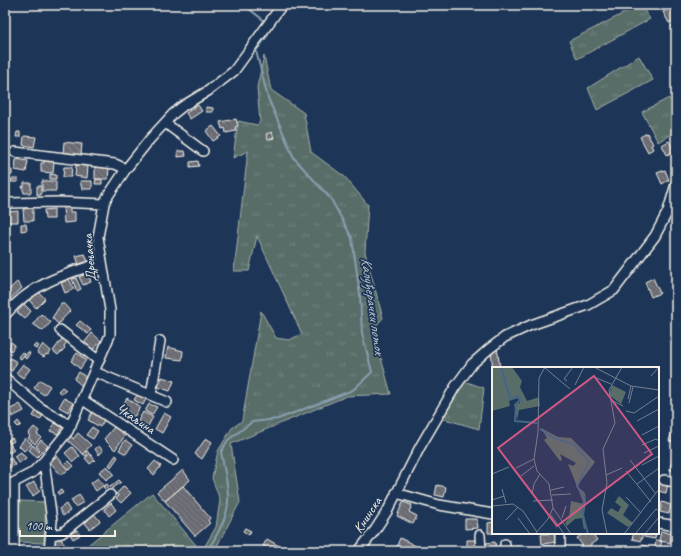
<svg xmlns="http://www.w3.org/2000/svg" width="681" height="556" viewBox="0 0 681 556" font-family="Caveat,sans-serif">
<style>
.grass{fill:url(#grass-tufts);stroke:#a6afa8}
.pitch{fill:#586d68;stroke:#a6afa8}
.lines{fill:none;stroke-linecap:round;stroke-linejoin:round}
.stream{stroke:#899eae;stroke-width:2}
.building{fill:url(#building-back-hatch);stroke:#f4f1e8}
.minor-casing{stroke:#f4f1e8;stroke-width:12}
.minor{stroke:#1d3557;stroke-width:9}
.labels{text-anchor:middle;stroke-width:3.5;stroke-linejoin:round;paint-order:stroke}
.street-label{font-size:14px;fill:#f4f1e8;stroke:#1d3557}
.water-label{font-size:15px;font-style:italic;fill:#b5c0c6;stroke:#1d3557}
.inset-river{fill:none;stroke:#416688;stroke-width:2}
.inset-road{fill:none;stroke:#738091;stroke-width:1}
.view{fill:#d15985;fill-opacity:0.15;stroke:#d15985;stroke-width:2}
.inset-edge{fill:none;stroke:#f4f1e8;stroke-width:2}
</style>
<defs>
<pattern id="grass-tufts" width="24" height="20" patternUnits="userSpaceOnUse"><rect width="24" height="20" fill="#586d68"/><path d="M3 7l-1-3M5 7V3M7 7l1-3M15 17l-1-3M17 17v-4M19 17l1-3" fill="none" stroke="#71827e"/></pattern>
<pattern id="building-back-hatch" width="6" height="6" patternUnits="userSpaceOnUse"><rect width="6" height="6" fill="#696a72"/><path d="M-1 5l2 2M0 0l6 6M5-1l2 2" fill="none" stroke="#7f8086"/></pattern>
</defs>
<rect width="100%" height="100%" fill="#1d3557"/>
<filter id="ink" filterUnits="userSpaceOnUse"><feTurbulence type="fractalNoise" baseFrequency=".025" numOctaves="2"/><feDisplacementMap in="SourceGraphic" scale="8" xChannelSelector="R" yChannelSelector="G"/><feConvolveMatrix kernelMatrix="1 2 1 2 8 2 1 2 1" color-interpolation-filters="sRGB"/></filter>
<g filter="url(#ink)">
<path class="grass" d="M640 5 650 19 577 59 569 41Z
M264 56 271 90 304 113 311 152 345 177 368 205 365 252 383 318 373 329 391 394 347 396 231 444 240 502 216 548 212 551H202L216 527 220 500 212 478 218 451 232 428 242 421 261 311 276 338 289 340 302 334 257 236 249 271H234L248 151 233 158 238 121 257 125 260 122 257 87Z
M639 56 653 80 597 110 588 88Z
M669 98 676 110V131L658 142 642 112Z
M464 381 484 388 479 429 441 418Z
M152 493 201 551H88V545Z"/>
<path class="pitch" d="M20 501 46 502 44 543 18 542Z"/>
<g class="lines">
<path class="stream" d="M244 5 266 22
M207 551C235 508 230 500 221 452L228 440 252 422 278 419 353 390 372 372 362 333 360 295 352 238 331 199 294 158 268 98 256 51 268 35V31"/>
</g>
<path class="building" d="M673 6 676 11V19L669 23 663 12Z
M676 24V34L671 26Z
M198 105 202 111 190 119 186 113Z
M206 107 213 108V112H206Z
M236 119 238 126 235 127 236 131 226 133 225 128 222 129 220 122Z
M213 126 221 136 213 141 206 131Z
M17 132H20V137H16Z
M272 132 274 138 268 140 266 134Z
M647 133 653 144 651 145 653 149 648 152 640 137Z
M24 136 36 137 34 147 23 145Z
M669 141 674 151 667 155 662 145Z
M64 142 82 144 81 155 63 153Z
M178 151H185L186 156 178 157Z
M16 159 28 161 26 172 15 170Z
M44 160 54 161 53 173 41 172V163H44Z
M198 161 199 166 190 167V162Z
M76 165 88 166 87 178 75 176Z
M64 167H72L71 177H63Z
M95 167 109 168 108 179H95Z
M8 170H12V175H7Z
M665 170 669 180 662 184 657 173Z
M50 174 56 175V179H50Z
M11 179H18V182H11Z
M96 179 102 180V184H95Z
M42 181H56V191H42Z
M80 181H92V189H82Z
M24 183H31V193H24L22 186 24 187Z
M37 186H41V195H37Z
M63 206H70V212H75V222L64 223Z
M33 208V221H24L23 209Z
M54 209V219H45L44 210Z
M18 211V222H8L7 212Z
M21 224H26L27 230 21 231Z
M85 254 89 264 80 267 76 256Z
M77 263 79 268 69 270 68 267Z
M88 273 91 282 83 285 79 277Z
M76 278 81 289 77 291 72 279Z
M653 278 660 293 651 297 645 282Z
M69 279 74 289 65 293 61 283Z
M17 282 22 288 9 300 5 293Z
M38 291 45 299 36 308 29 300Z
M24 304 31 311 25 319 17 312Z
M61 304H64L70 311 58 324 52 318Z
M41 314 51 322 43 331 33 324Z
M80 321 91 330 88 334 76 325Z
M92 333 101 341 93 350 84 343Z
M65 335 70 338 64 346 65 348 58 355 53 351Z
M11 342 15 345 11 351 9 349Z
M36 344 39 346 36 349 33 347Z
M43 344 51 351 48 355 46 354 44 357 37 353Z
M168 347 183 351 182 360 166 358Z
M497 347 500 368H493V370L491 351Z
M22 352 25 354 21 359 18 357Z
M28 352 30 353 26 359 24 357Z
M77 353 86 360 80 369 71 361Z
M10 358 17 362 12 371 5 366Z
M23 364 30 369 23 378 16 373Z
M79 372 87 378 81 385 74 379Z
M162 377 174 381 170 391 158 387Z
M40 380 50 386 44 395 34 388Z
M62 387 66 390 62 394 58 391Z
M139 392 147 397 143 405 134 400Z
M64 398 73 403 68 412 59 407Z
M127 398 140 407 134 417 121 408Z
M20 404 24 411 12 417 9 410Z
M149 404 157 407 152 415 145 411Z
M37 409 44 413 40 420 33 416Z
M93 411 105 419 100 427 88 420Z
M143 412 153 417 148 426 138 421Z
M164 413 171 417 162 433 155 429Z
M18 421 21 425 18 427 15 424Z
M56 421 63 425 58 434 50 431Z
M115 426 126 434 115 450 104 439Z
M34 427 39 431 37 434 41 437 35 444 28 438 30 436 28 434Z
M92 427 98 431 93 439 86 435Z
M672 431 676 432V443L669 441Z
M78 433 91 445 83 454 66 439 70 435 73 439Z
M12 438 14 441 11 443 8 440Z
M25 438 32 444 24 451 19 446Z
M206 438 212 442 202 459 195 454Z
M7 439 14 450 9 453 5 445V441Z
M41 440 48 446 42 452 36 446Z
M125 440 132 445 126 454 119 450Z
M33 445 41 453 37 457 29 450Z
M99 446 103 451 99 455 95 449Z
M72 447 80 456 73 462 65 453Z
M87 451 89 453 86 456 83 454Z
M21 452 26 458 19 463 14 456Z
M90 454 95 460 90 464 85 458Z
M116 455 118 457 111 467 109 465Z
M57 456 68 470 61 475 50 462Z
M11 458 15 465 7 469 5 461Z
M672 459 676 460V471L670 470Z
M69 461 74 466 69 470 65 465Z
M155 461 161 466 154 475 148 469Z
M107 466 114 474 106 480 99 472Z
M183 470 190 480 165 501 157 492Z
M98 478 104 485 96 491 91 483Z
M119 480 121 482 112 489 110 487Z
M658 481 668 484 666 493 658 491Z
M34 482 40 491 33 496 26 487Z
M107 484 109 487 105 489 103 487Z
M437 485 446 487 444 497 435 495Z
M124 486 131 493 121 503 116 498 119 496 116 494Z
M183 486 210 518 208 521 210 523 195 536 165 501Z
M61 490 63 493 59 495 57 492Z
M79 495 84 502 75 507 71 500Z
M403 502 412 505 409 512 417 516 413 524 397 516Z
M662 502 671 505 669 514 660 512Z
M111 503 116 510 109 516 104 509Z
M66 504 70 511 63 516 59 509Z
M5 513H7L8 523H5Z
M94 514 100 521 90 529 85 523Z
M465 519H477L478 528 465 529Z
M493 522V533H488V523Z
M245 528 251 531 249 535 243 531Z
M77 530 80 535 73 539 70 534Z
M661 531 672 534 670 543 659 541Z
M557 533V542L542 544 541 534Z
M584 533H592L597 540 585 549 577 538Z
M634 533H643L641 541 632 539Z
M645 533H656L655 539 644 537Z
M5 537H7L6 548H5Z
M60 537 66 547 58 551 52 542Z
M400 538 418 547 416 551H403L396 548Z
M267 539 288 551H273L263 546Z
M467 540H477V551H467Z
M656 540 662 541 660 548 655 547Z
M495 542 496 550 487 551 486 543Z
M640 545 647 546 646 551H638Z
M519 546 520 551H510L515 549 514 547Z
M541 546H552L553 551H541Z"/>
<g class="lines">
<defs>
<path id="minor" d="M165 123 203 151
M15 152 115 164 126 169
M10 203 58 202 104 204
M5 315C31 284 64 274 101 263
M60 330 99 361
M95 372 167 402
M5 378 39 407 71 426
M151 395 160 341
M83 400 173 460
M44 461 52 521 49 551
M664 480 676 482
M14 484V551
M5 487 32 473 44 461 68 431 110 335V310L98 237 104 204 106 199 126 169 150 139 173 114 183 106 208 91 234 71 282 5
M396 493 439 505 493 514
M658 523 676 526
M560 533V551
M51 535 62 533 110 495
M480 535 481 551
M505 544V551
M359 551 375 530 388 510 420 447 455 387 472 364 489 349 505 337 531 325 588 305 614 290 655 236 668 211 676 184"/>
</defs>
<use href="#minor" class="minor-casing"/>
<use href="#minor" class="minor"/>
</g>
</g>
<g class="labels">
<g class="street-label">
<text transform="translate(89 258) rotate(-95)" y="5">Дрењачка</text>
<text transform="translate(136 418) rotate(34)" y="5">Чкаљина</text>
<text transform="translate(367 515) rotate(-57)" y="5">Книнска</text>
</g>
<g class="water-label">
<text transform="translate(373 306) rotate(82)" y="5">Калуђерачки поток</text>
</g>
</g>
<g transform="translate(492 367)">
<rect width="167" height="167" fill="#1d3557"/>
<path d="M0 0H20L30 14 28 20 35 34 47 30 48 39 27 43 25 53 22 37 28 36 26 31 17 34 18 39 0 44ZM120 18 134 25 129 37 117 28ZM49 61 66 70 79 71 103 95 85 119 93 126 94 135 92 148 94 160 92 163 90 151 83 152 75 159 73 156 77 151 79 134 92 137 76 97 81 99 84 96 68 87 70 93 68 94 52 73 55 71ZM127 129 137 138 131 148 141 156 136 160 115 146 119 141 126 145 129 140 123 135Z" fill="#586d68"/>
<path class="inset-river" d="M9 0 18 31 26 30 28 33 24 37 23 54 45 56M48 62 64 72 81 77 97 94 85 119 92 130 91 148 96 167"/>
<path class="inset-road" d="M102 0 139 19 167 23M53 1 78 22M159 9 167 0M102 10 119 17M75 14 72 12 81 0M83 18 92 0M136 32 139 19M119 33 131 39M137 36 141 20M134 44 142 46 167 29M145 54 167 42M150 68 167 59M150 78 164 72 167 74M152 86 167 79M138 93 164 127M150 98 167 89M24 101 42 92M134 104 159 135M0 107 17 100M114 108 130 101M29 109 42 99M145 117 167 101M10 122 14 136M59 123 72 120M40 127 42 117 48 107M60 128 79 127M134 130 149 146M0 133 12 129M41 134 61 133M0 139 21 137 31 144 45 165M61 141 79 167M0 146V163M59 148 72 167M26 151 38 167M70 151 74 139M14 153 26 140M43 167 56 152 61 141 57 117 45 104 42 92 46 65 47 11 53 0M115 167 110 143 115 116 111 82 123 56 117 23 130 0M132 167 167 122M143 167 164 142 167 144M153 167 167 150"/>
<path class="view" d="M102 9 160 87 65 159 6 81Z"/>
<rect width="167" height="167" class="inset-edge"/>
</g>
<rect width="681" height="556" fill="none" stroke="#1d3557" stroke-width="20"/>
<rect x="10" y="10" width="661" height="536" fill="none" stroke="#f4f1e8" stroke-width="1.5" filter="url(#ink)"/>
<path d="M20 530v6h95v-6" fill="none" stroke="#f4f1e8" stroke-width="2"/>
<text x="26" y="530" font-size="12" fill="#f4f1e8" stroke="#1d3557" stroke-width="3" paint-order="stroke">100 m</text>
</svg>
